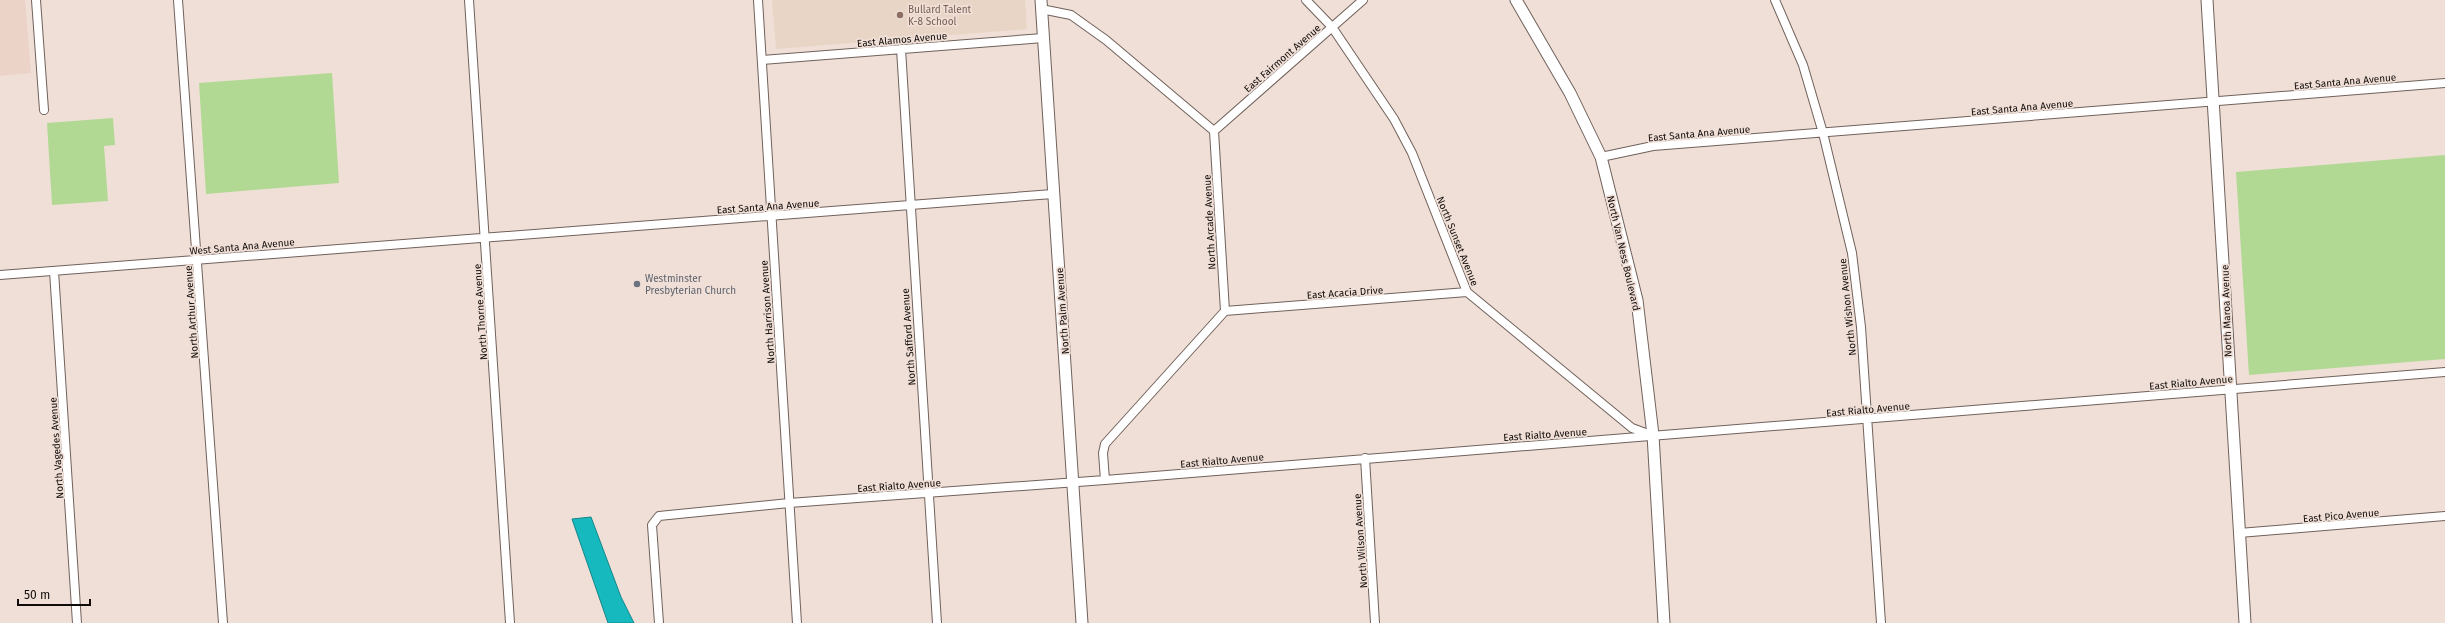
<svg xmlns="http://www.w3.org/2000/svg" width="2445" height="623" viewBox="0 0 2445 623" font-family="'Fira Sans',sans-serif">
<style>
.built{fill:#ebd3c7}
.education{fill:#e8d5c5}
.green{fill:#b1d994}
.water{fill:#16babe;stroke:#148688}
.lines{fill:none;stroke-linecap:round;stroke-linejoin:round}
.street-casing{stroke:#70615b;stroke-width:10}
.secondary-casing{stroke:#70615b;stroke-width:13}
.street{stroke:#fff;stroke-width:8}
.secondary{stroke:#fff;stroke-width:11}
.education-dot{fill:#8d6e63;stroke:#f0dfd7;stroke-width:1.5}
.worship-dot{fill:#6b7280;stroke:#f0dfd7;stroke-width:1.5}
.labels{text-anchor:middle;stroke-width:3.5;stroke-linejoin:round;paint-order:stroke}
.education-label{font-size:10px;fill:#785e54;stroke:#f0dfd7;text-anchor:start}
.street-label{font-size:10px;fill:#100b09;stroke:#f0dfd7}
.worship-label{font-size:10px;fill:#5b616d;stroke:#f0dfd7;text-anchor:start}
</style>
<rect width="100%" height="100%" fill="#f0dfd7"/>
<path class="built" d="M0 0H25L31 73 0 76Z"/>
<path class="education" d="M772 0H1025L1027 29 776 49Z"/>
<path class="green" d="M332 73 339 183 206 194 199 83Z
M113 118 115 145 104 146 108 201 52 205 47 123Z
M2445 155V359L2249 375 2236 172Z"/>
<path class="water" d="M591 517 621 597 634 623H608L572 519Z"/>
<g class="lines">
<defs>
<path id="street" d="M36 0 44 110
M178 0 223 623
M469 0 510 623
M758 0 797 623
M1306 0 1332 27 1394 119 1412 153 1467 292 1632 428 1651 435
M1775 0 1803 65 1823 133 1852 253 1861 327 1881 623
M1041 9 1071 15 1106 40 1214 131 1225 311 1105 444 1103 453 1105 480
M901 49 937 623
M762 60 1043 38
M1214 131 1363 0
M1601 157 1653 146 2445 83
M54 271 77 623
M0 275 1053 194
M1225 311 1467 292
M1365 458 1375 623
M2239 533 2445 516
M659 623 652 525 659 516 789 503 1105 480 2445 372"/>
<path id="secondary" d="M1041 0 1082 623
M1516 0 1570 93 1601 157 1637 300 1653 435 1664 623
M2207 0 2245 623"/>
</defs>
<use href="#street" class="street-casing"/>
<use href="#secondary" class="secondary-casing"/>
<use href="#street" class="street"/>
<use href="#secondary" class="secondary"/>
</g>
<circle class="education-dot" cx="900" cy="15" r="4"/>
<circle class="worship-dot" cx="637" cy="284" r="4"/>
<g class="labels">
<g class="education-label">
<text x="908" y="13">Bullard Talent<tspan x="908" dy="12">K-8 School</tspan></text>
</g>
<g class="street-label">
<text transform="translate(902 39) rotate(-5)" y="4">East Alamos Avenue</text>
<text transform="translate(1282 58) rotate(-41)" y="4">East Fairmont Avenue</text>
<text transform="translate(2345 81) rotate(-5)" y="4">East Santa Ana Avenue</text>
<text transform="translate(2022 107) rotate(-5)" y="4">East Santa Ana Avenue</text>
<text transform="translate(1699 133) rotate(-5)" y="4">East Santa Ana Avenue</text>
<text transform="translate(768 206) rotate(-4)" y="4">East Santa Ana Avenue</text>
<text transform="translate(1209 222) rotate(-93)" y="4">North Arcade Avenue</text>
<text transform="translate(1458 241) rotate(68)" y="4">North Sunset Avenue</text>
<text transform="translate(242 246) rotate(-5)" y="4">West Santa Ana Avenue</text>
<text transform="translate(1624 253) rotate(77)" y="4">North Van Ness Boulevard</text>
<text transform="translate(1345 292) rotate(-4)" y="4">East Acacia Drive</text>
<text transform="translate(1847 307) rotate(-96)" y="4">North Wishon Avenue</text>
<text transform="translate(1062 311) rotate(-94)" y="4">North Palm Avenue</text>
<text transform="translate(2226 311) rotate(-92)" y="4">North Maroa Avenue</text>
<text transform="translate(191 312) rotate(-94)" y="4">North Arthur Avenue</text>
<text transform="translate(480 312) rotate(-94)" y="4">North Thorne Avenue</text>
<text transform="translate(767 312) rotate(-94)" y="4">North Harrison Avenue</text>
<text transform="translate(908 337) rotate(-94)" y="4">North Safford Avenue</text>
<text transform="translate(2191 382) rotate(-5)" y="4">East Rialto Avenue</text>
<text transform="translate(1868 409) rotate(-5)" y="4">East Rialto Avenue</text>
<text transform="translate(1545 434) rotate(-4)" y="4">East Rialto Avenue</text>
<text transform="translate(56 448) rotate(-94)" y="4">North Vagedes Avenue</text>
<text transform="translate(1222 460) rotate(-5)" y="4">East Rialto Avenue</text>
<text transform="translate(899 485) rotate(-4)" y="4">East Rialto Avenue</text>
<text transform="translate(2341 515) rotate(-5)" y="4">East Pico Avenue</text>
<text transform="translate(1360 541) rotate(-94)" y="4">North Wilson Avenue</text>
</g>
<g class="worship-label">
<text x="645" y="282">Westminster<tspan x="645" dy="12">Presbyterian Church</tspan></text>
</g>
</g>
<path d="M18 599v6h72v-6" fill="none" stroke="#100b09" stroke-width="2"/>
<text x="24" y="599" font-size="12" fill="#100b09" stroke="#f0dfd7" stroke-width="3" paint-order="stroke">50 m</text>
</svg>
